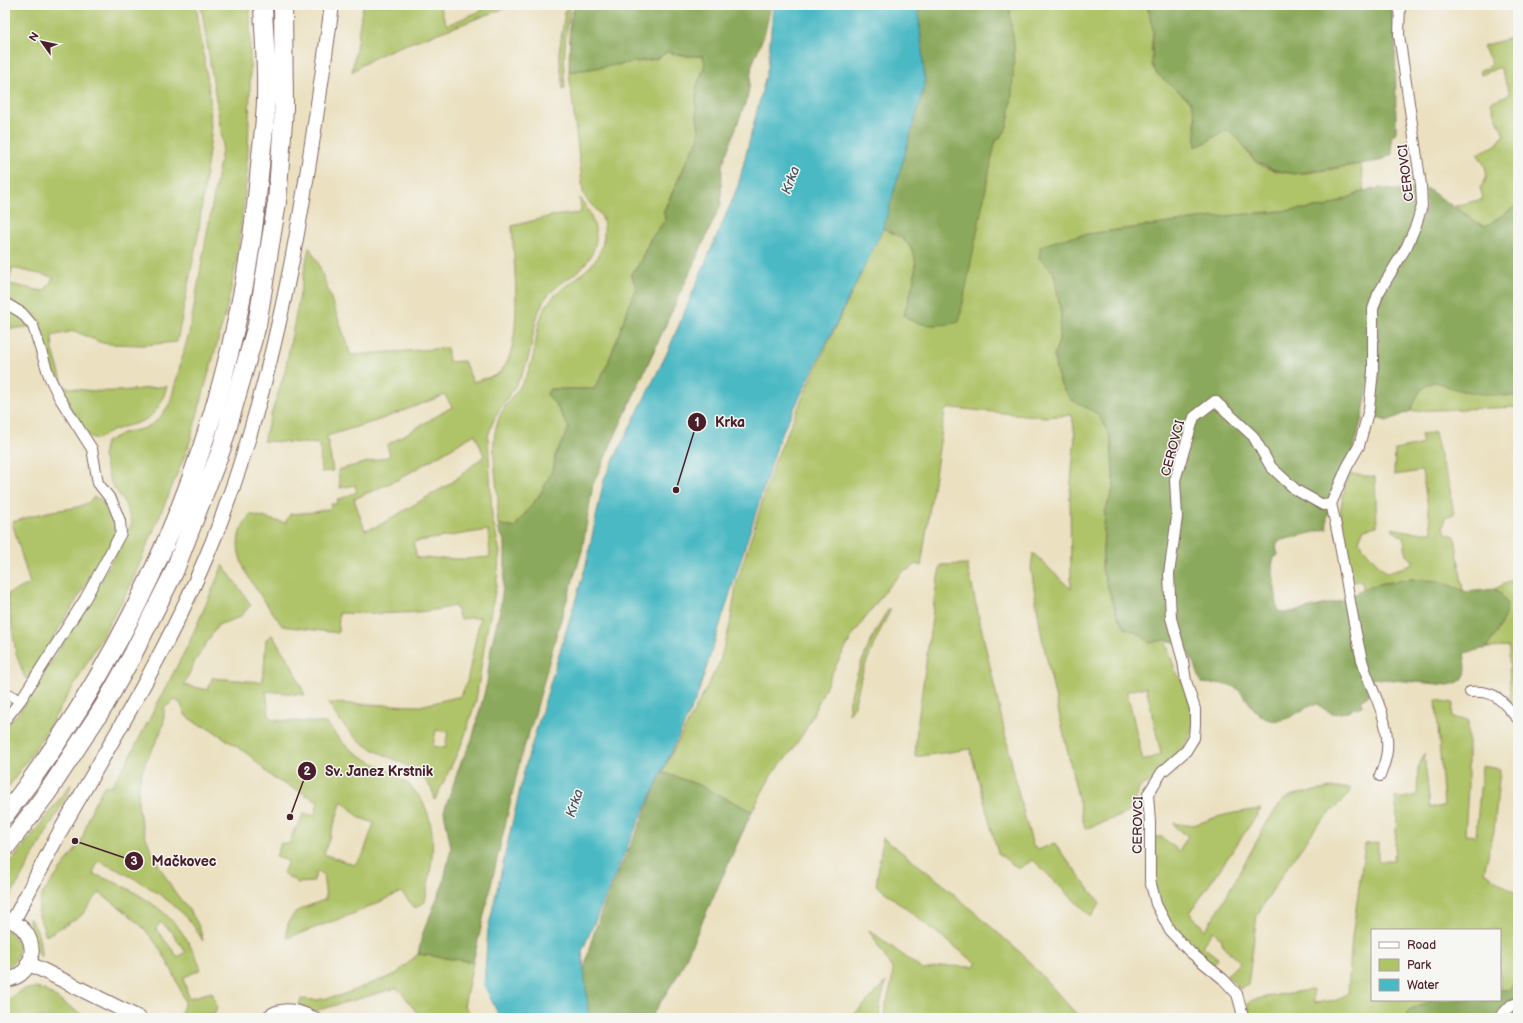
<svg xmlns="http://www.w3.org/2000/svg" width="1523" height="1023" viewBox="0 0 1523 1023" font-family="'Balsamiq Sans',sans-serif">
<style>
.green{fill:#afc367;stroke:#7c7149;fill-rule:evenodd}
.forest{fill:#8ba95c;stroke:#6a6444}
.water{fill:#4bb9c4;stroke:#4a6c78}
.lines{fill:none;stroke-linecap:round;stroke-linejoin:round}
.street-casing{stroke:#826360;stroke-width:12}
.secondary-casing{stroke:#826360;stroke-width:16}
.highway-casing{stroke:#826360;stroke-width:20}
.street{stroke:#fff;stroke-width:10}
.secondary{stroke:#fff;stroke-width:14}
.highway{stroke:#fff;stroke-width:18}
.labels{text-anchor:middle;stroke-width:3;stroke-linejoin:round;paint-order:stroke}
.street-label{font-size:13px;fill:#4a1f2b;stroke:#f6f6f2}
.water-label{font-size:14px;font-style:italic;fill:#4a5561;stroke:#f6f6f2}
.leader{fill:none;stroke:#4a1f2b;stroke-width:1.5}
.callout-dot{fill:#4a1f2b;stroke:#f6f6f2;stroke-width:1.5}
.mark-label{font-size:12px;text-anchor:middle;font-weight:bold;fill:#fff}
.callout-label{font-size:14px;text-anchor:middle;font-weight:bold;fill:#4a1f2b;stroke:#f6f6f2;stroke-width:3;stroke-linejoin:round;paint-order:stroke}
</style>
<rect width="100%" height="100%" fill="#f6f6f2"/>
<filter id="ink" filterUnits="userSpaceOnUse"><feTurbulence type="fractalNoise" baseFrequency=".025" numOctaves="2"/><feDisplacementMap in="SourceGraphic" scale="8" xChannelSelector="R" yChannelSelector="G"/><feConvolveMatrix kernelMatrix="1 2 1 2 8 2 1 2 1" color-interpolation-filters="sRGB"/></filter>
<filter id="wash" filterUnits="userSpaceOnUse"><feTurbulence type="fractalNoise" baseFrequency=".012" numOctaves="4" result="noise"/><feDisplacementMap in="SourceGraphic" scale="16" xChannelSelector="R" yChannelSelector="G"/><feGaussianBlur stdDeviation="0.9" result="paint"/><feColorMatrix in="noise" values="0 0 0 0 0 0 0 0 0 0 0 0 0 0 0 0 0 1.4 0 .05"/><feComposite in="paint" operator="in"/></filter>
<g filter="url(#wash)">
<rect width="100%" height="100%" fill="#ebe1c1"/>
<path class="green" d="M5 5H196L210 97 211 135 198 235 177 342 143 345 110 344 102 343 74 331 52 336 53 350 63 384 66 387C102 395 132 390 167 386 153 435 131 416 98 439 85 437 81 426 75 416 68 403 60 391 55 377 48 358 47 333 33 317 26 308 15 303 5 298V263L8 260 5 257ZM12 268 53 277V278L49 285 43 291 9 284Z
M201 5H250V91L247 175 237 260 226 311 188 448 129 589 73 687 37 746 5 792V727L20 711 90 600 132 523 125 504 111 483 107 471 103 456 106 442 123 433 146 428 159 419 170 403 190 329 223 144Z
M363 5H439L447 25 495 5H516C490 13 466 23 441 32 411 43 377 52 352 72Z
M566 5H571C565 33 563 60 565 89L563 90 559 53Z
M1011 5H1147L1153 30 1151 53 1191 102 1196 117 1195 127 1206 143 1219 133 1227 130C1242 136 1244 153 1256 162 1286 183 1327 169 1361 164L1364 191 1326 207 1214 217 1088 234 1062 239 1041 246 1039 258 1054 273 1061 314 1059 341 1054 355 1056 370 1061 385 1070 399 1096 412 1103 422 1111 439 1114 487 1105 512 1102 569 1118 618 1125 628 1140 634 1149 643 1165 640 1175 670 1184 685 1190 703 1193 725 1187 744 1152 782C1131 784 1142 802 1129 812 1123 816 1094 825 1085 829L1041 633 1031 568 1033 553 1071 589 1070 494 1075 436 1072 415 1046 417 952 408 945 410 921 566 916 564 909 570H904L888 587 853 635 835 667 805 731 791 752 772 774 752 811 699 785 662 772 719 664 730 625 736 585 775 461 805 392 882 228C890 232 900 236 906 242 926 261 909 293 904 315L909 320 930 325 995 143 1005 132 1008 122 1014 48C1013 33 1008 19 1011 5ZM1146 687 1161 754 1143 761 1127 691Z
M1518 36V205L1486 226 1479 224 1455 206 1483 199 1480 187C1492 177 1485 164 1477 154L1496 145 1504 135 1490 102 1510 94 1500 67 1481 75 1480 70 1487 68 1492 63 1483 46Z
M667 52 687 56H703C708 71 699 74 697 86 696 96 696 108 697 118 698 132 704 137 692 150L664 210 665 221 651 238 639 264 631 274 636 287 607 366 594 389H550L547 394 556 405 569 428 555 456 554 467 541 493 514 528 498 524C497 516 498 508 498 500 496 469 487 436 504 408 513 394 525 383 530 367 537 349 536 321 546 306 564 278 601 274 604 235 606 206 587 209 583 191L569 72 656 59Z
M580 198C589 210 597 225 596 240 591 276 553 279 541 306 532 327 533 350 524 370 513 394 494 410 488 437L492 517 500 552 496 587 486 635 476 700 463 741 435 800C429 767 388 760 364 744 348 733 338 719 328 703L420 706 461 696 467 682 480 617 460 619 455 606C417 615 378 614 339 613L338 633 282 626C267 602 232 566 239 536 240 529 246 521 250 514L285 523 290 514 315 512 331 508V504H337V500L357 492 355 485 340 488 338 470 390 456 387 445 452 407 445 395 379 420 327 436 333 471 321 472 320 444 263 441 285 371 309 247 318 262 351 355 447 348 449 362 464 361 473 382C480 379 493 378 499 373 526 351 513 257 512 226L551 216 581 213ZM475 434 484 456 451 483 378 526 365 530 354 499 399 479ZM488 530 490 557 465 559 417 558 413 542ZM436 730 448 732 445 748 433 746Z
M5 307 14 312 30 327 5 329Z
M1437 382 1462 391 1515 396 1518 391V407L1411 411C1416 398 1420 384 1437 382Z
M1435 432 1442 464 1448 479 1454 514 1445 517 1443 528 1446 533 1455 536 1463 591 1411 579 1378 584 1363 589 1362 581 1351 582C1342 539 1333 516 1350 474L1375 477 1377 526 1364 529 1359 541C1361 546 1382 570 1387 572L1412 565 1413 561 1406 553 1404 540 1401 536 1392 530V528L1412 532H1432L1422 471 1394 475 1395 450 1423 444 1421 435Z
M94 497C116 504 119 523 112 542L31 674 27 679 25 678 16 653 7 594 30 584 12 522C24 519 36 514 48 512 63 508 84 510 94 497Z
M967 564 1020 800 1033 846 1038 850 1054 843 1100 903 1091 917 1033 860 1018 869 998 853 970 749 915 757 917 728 937 581 941 565Z
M223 565 251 605 240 617 218 625 195 661 184 685 208 690 212 678 261 682 264 671 266 639 272 635 291 664 305 695 266 691 269 714 273 720 326 723C332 729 337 737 344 744 361 759 383 766 401 779 444 808 433 859 425 902L415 908 401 892 358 912 287 938C285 909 304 909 326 899L323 874 317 872 313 882 298 883 283 873 288 861 276 857 281 843 289 844 295 828 300 823 303 814 315 815 318 801 273 778 249 755 209 728 199 725 186 716 180 703 175 700 165 707C163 713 165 719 163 725 159 740 148 754 143 769 128 811 150 851 171 886 184 907 199 916 203 941 199 935 196 928 191 923 168 895 131 875 98 861L93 874C127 885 166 907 186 938 192 948 197 959 201 969L183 978 189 998 212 992 217 1006 215 1013 179 1018 185 1002C165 948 147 924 99 893L81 916 46 936 38 913 41 896 81 842 92 808 104 786 112 785 129 758 189 643ZM342 801 360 818 374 823 363 855 354 865 324 854ZM160 922 172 932 185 952 178 957 156 929Z
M1518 574V589L1511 599 1518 602V716L1510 705 1509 647 1487 648 1499 628 1500 593 1495 589 1512 580Z
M889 609H891C880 630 870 652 862 674 858 686 857 705 849 714 845 695 876 624 889 609Z
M1436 700 1453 703 1452 718 1468 720V787L1465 835 1476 836 1482 766 1500 769 1494 831 1484 872 1518 895V904L1516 908 1518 909V977L1509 990H1500V930H1372V1000H1437L1415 1006 1407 1013 1406 1018H1246C1247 1012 1246 1005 1251 1001 1255 998 1307 990 1313 990L1314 1003 1337 1000 1348 993 1352 937 1365 844 1378 843V861H1394L1397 815 1395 797 1402 798 1417 795 1418 768 1424 754 1430 807H1444Z
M71 784 69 792 10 897 5 898V870Z
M1331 788H1350V793L1317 826 1282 875 1257 915 1248 985 1239 989 1233 981 1226 976 1240 962 1223 946 1221 938 1213 931 1202 946 1218 958 1213 965 1197 953 1168 920 1154 888 1155 837H1162L1179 851 1188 836 1175 827 1174 823C1196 828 1197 823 1217 817 1231 813 1246 811 1261 809L1190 913 1205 930 1219 909 1269 819 1283 800 1293 795Z
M883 838 939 881 1022 954 1080 1018H884C884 1002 895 982 892 969L869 930 923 970 945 966 973 967 977 964 876 885Z
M29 918C38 929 41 942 41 957 32 946 28 933 29 918Z
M5 930C22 937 24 961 5 967Z
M418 954 473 962 464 1006 474 1018H429L425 1014 416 1012 402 993 396 988 312 1012 299 1004 301 999 316 1000 339 996 396 974Z
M886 982 880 1004 879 1018H847L858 1011Z
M36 988 44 990 87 1018H5L6 1001 24 989Z"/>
<path class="forest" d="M575 5H771L765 32 752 65 748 95 722 166 721 204 593 484 582 551 557 632 535 714 521 757 473 962 418 954 422 935 443 884 451 848 444 811 461 762 472 740 487 683 491 648 500 610 505 570V542L499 531 498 524 514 528 541 493 554 467 555 456 569 428 556 405 547 394 550 389H594L607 366 636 287 631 274 639 264 651 238 665 221 664 211 692 150C705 135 695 119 696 102 696 97 696 91 697 86 700 74 708 70 703 56H687L667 52 656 59 569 72 570 20Z
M916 5H1011C1008 20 1014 33 1014 48 1014 65 1012 118 1005 131 1003 136 997 137 995 143L959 322C941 326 918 328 904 315 909 293 926 261 906 242 900 236 890 232 882 228L888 211 919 83 922 44Z
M1147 5H1395L1396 126V132L1391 138 1392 154 1379 161 1295 174 1272 169 1255 161 1238 138 1227 130C1216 134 1208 143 1196 147L1195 127 1196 117 1191 102 1156 73 1152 65 1153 30Z
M1380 188 1390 190 1417 189 1418 207 1411 231 1372 302 1369 381 1362 418 1353 451 1333 494 1327 518V529L1278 541 1276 546 1278 555 1274 558 1272 565 1278 611 1285 613 1301 610 1345 600 1363 589 1378 584 1411 579 1439 581 1467 592 1495 589 1500 593 1507 604 1506 612 1499 628 1487 648 1464 653C1467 670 1469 682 1448 685L1372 678V693L1362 700V706C1342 712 1335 720 1318 704 1304 706 1295 717 1282 720 1255 725 1251 697 1234 687 1224 681 1214 685 1201 683L1196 667 1183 644 1165 640 1149 643 1140 634 1125 628 1118 618 1102 569 1105 512 1114 487 1111 440 1103 422 1096 413 1070 399 1061 385 1056 370 1054 355 1059 341 1061 314 1054 273 1039 258 1041 246 1062 239 1088 234 1214 217 1326 207 1364 191Z
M1426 188 1479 224 1486 226 1518 205V391L1516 396C1494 396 1472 394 1452 388 1444 386 1436 379 1429 384 1418 389 1415 401 1411 411L1387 421 1373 417 1379 379 1377 306 1426 209Z
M662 772 699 785 752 811 679 973 653 1014V1018H583C573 964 612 885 635 836 644 815 653 793 662 772Z
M1518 977V1018H1406L1407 1013C1431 993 1470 1000 1500 1000V990H1509Z"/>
<path class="water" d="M773 5H918L925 84 883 229 780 437 697 697 634 832 582 951 589 1018H500L484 985 488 929 525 767 586 565 604 479 667 353 738 186 768 67Z"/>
</g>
<g filter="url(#ink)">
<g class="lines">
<defs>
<path id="street" d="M5 303 22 313 33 326 49 376 59 397 92 449 98 483 112 501 120 521 121 533 85 599 20 701 5 720
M1331 504C1344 555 1349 608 1362 660 1368 684 1382 704 1386 729 1389 749 1387 757 1380 776
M5 692 20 701
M1470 692C1497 690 1501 701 1518 719
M265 1018C281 1003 300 1010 317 1018
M1241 1018 1242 1012 1237 994 1223 979 1190 952 1170 931 1156 904 1150 880V822L1148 794 1162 772 1186 751 1194 738 1195 724V709L1186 681 1183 661 1171 618 1169 574 1177 517 1175 480 1194 417 1215 401 1253 436 1271 467 1296 490 1323 505 1331 504 1347 467 1359 446 1369 409 1373 371V309L1378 294 1407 246 1416 225 1422 206 1421 185 1399 35 1400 5
M1499 1018 1511 1005 1518 1003"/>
<path id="secondary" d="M5 919C42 928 39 977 5 980
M13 921C31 888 47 854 66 821 121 726 178 631 218 528 282 361 308 182 332 5
M28 963 139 1018"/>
<path id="highway" d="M5 815C150 627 240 404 260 166 262 143 266 120 266 97 267 66 264 35 263 5
M5 848 47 793 104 706 132 656 174 572 221 450 257 325 277 202 284 108 283 5"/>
</defs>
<use href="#street" class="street-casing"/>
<use href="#secondary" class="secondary-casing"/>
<use href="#highway" class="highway-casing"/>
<use href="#street" class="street"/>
<use href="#secondary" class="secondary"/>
<use href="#highway" class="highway"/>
</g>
</g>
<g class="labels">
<g class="street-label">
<text transform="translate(1405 173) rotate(-97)" y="5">CEROVCI</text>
<text transform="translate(1172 448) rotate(-75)" y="5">CEROVCI</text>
<text transform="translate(1137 825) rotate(-89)" y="5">CEROVCI</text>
</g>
<g class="water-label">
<text transform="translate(790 180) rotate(-70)" y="5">Krka</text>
<text transform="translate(574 803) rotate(-72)" y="5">Krka</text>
</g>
</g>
<path class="leader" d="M676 490L697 422M290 817L307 771M75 841L134 861"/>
<g class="callout-dot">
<circle cx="676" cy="490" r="4"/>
<circle cx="290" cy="817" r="4"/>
<circle cx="75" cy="841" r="4"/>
<circle cx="697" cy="422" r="10"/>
<circle cx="307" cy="771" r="10"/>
<circle cx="134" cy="861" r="10"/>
</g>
<g class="mark-label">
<text x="697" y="426">1</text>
<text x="307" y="775">2</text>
<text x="134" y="865">3</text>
</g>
<g class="callout-label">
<text x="730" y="427">Krka</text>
<text x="379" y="776">Sv. Janez Krstnik</text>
<text x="184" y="866">Mačkovec</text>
</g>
<rect width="1523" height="1023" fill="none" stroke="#f6f6f2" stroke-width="20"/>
<rect x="1371" y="929" width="130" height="72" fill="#f6f6f2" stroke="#b1a0a2"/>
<rect x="1379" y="942" width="20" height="6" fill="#ffffff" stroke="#b1a0a2"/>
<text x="1407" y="949" font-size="12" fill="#4a1f2b">Road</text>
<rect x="1379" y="959" width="20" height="12" fill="#afc367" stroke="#b1a0a2"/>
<text x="1407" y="969" font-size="12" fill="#4a1f2b">Park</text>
<rect x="1379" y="979" width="20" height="12" fill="#4bb9c4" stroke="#b1a0a2"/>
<text x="1407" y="989" font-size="12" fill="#4a1f2b">Water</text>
<g transform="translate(42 42) rotate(303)" stroke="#f6f6f2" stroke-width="3" paint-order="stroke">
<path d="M0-3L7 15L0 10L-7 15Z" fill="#4a1f2b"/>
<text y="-6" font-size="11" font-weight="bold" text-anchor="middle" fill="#4a1f2b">N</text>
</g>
</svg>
